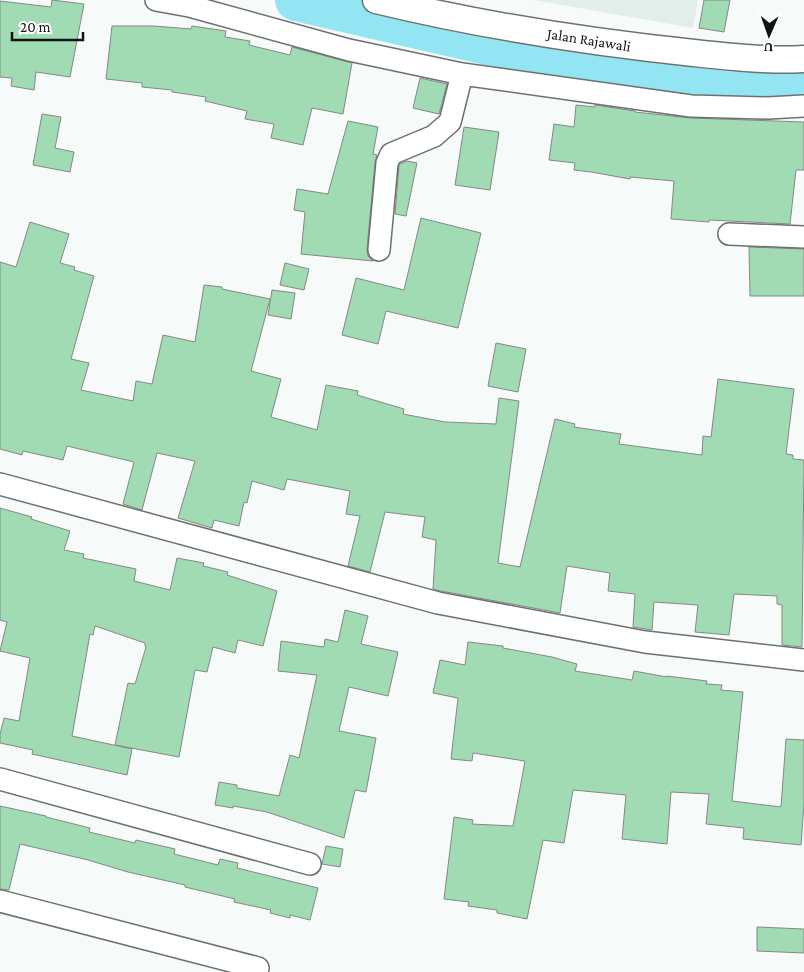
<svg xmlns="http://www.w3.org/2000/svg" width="804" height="972" viewBox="0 0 804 972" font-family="'Crimson Pro',serif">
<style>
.built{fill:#e1eeea}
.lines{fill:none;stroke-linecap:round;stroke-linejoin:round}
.river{stroke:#94e5f3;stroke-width:42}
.building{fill:#a1dbb3;stroke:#848885}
.minor-casing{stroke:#6c706e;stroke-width:24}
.tertiary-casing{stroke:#6c706e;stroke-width:29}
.minor{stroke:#fff;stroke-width:21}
.tertiary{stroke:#fff;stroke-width:26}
.labels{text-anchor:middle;stroke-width:4;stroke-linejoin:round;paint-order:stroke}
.street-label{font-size:15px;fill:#111212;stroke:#fff}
</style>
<rect width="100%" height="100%" fill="#f6fbf9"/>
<path class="built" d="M534 0H698L693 28Z"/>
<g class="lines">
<path class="river" d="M296 0 609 72 759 76 804 74"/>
</g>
<path class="building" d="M52 0 84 4 70 77 36 72 34 90 11 86 12 78 0 77V1L51 7Z
M704 0H730L724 32 699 28Z
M112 26H154L191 29 192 26 226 31 225 37 250 41 249 45 290 55 292 47 352 63 343 114 312 108 303 145 271 138 274 124 245 119 247 111 205 101 206 97 172 92V90L142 87V83L106 79Z
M420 78 447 84 439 114 413 108Z
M576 105 595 107V105L635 111V112L691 118 804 122V170H796L790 224 709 220V222L671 219 674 181 630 177V179L591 172 574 170 575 163 549 160 554 124 574 127Z
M42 114 61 117 55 148 74 152 70 172 33 165Z
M348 121 378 127 373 154 377 155 375 162 367 249 368 256 373 261 301 254 305 212 294 210 297 189 328 194Z
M464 127 499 132 490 190 455 185Z
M407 161 417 163 406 216 395 214 399 166 400 164Z
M421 218 481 233 458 328 386 311 378 344 342 335 356 278 404 290Z
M30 222 69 234 60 263 75 267 74 270 94 276 71 359 89 363 81 390 133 401 136 381 152 384 163 335 195 342 204 285 222 287V289L270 299 251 371 281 379 271 417 317 430 326 385 358 391 357 395 404 409 403 414 445 422 496 424 499 398 519 401 498 563 520 567 555 419 575 424 574 427 621 434 619 444 702 455 703 436 711 437 718 379 794 389 786 454 793 455V459L804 460 802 647 782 645V605L777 604V596L734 594 729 635 695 632 698 605 654 602 652 630 633 627 635 594 608 591 610 573 567 566 560 613 441 591 433 589 436 540 422 537 425 517 385 512 370 572 348 566 360 516 346 514 350 491 287 479 284 490 252 481 247 503 244 502 239 526 214 520 212 528 178 518 195 461 157 453 142 510 123 504 134 462 67 446 63 460 23 451 22 455 0 449V262L16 267Z
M749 247 804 249V296H750Z
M285 263 309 269 304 290 280 285Z
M272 290 295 293 291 319 268 315Z
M496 343 526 349 518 392 488 386Z
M0 508 32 517 31 519 70 531 64 550 84 554 83 558 136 569 134 581 170 590 177 558 204 563 203 566 228 572 227 575 277 591 263 646 238 640 235 653 213 647 207 672 195 670 179 757 115 745 128 683 135 684 146 647 145 646V643L95 626 93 635 90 634 72 736 132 749 127 775 32 754 33 750 0 743V734L4 718 19 721 30 658 0 651 7 622 0 620Z
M345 610 368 616 361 644 398 652 388 696 349 687 339 731 376 738 366 792 355 790 344 838 267 812 233 806V808L215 805 219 782 237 785V788L279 796 290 755 299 758 317 675 278 671 281 641 324 647 325 639 338 642Z
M468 642 503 646V648L552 657 577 664 575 671 632 680 634 671 667 677V676L707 681 706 684 722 685 721 690 743 692 732 801 781 807 786 739 804 740V804L801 845 743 839 744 828 706 824 709 794 671 792 667 844 622 839 626 795 573 790 564 843 543 840 527 919 497 913V910L468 906 469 902 444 899 454 817 473 820 472 824 513 826 525 761 473 753 472 761 451 759 458 698 433 693 440 660 465 665Z
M0 806 46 816V817L90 828 89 832 135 843 136 840 175 849 174 854 218 865 220 859 238 863 237 868 318 888 310 920 290 915V918L270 913 271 910 234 902 235 899 185 887V885L128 872 88 860 20 844 9 890 0 889Z
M326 846 343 849 340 867 322 864Z
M757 927 804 929V953L757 951Z"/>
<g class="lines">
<defs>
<path id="minor" d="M156 0 189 6 349 50 462 74 691 106 768 108 804 106
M729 234 804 237
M379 250 387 163 391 154 434 136 450 122 462 74
M0 484 438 603 645 642 804 660
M0 779 310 864
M0 901 258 968"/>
<path id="tertiary" d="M376 0C480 25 588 42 694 53 731 57 767 61 804 59"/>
</defs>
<use href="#minor" class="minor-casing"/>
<use href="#tertiary" class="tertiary-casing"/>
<use href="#minor" class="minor"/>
<use href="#tertiary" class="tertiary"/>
</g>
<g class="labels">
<g class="street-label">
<text transform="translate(589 40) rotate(9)" y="5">Jalan Rajawali</text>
</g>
</g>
<g transform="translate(769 35) rotate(182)" stroke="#ffffff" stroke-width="4" paint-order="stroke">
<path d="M0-4L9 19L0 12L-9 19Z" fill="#111212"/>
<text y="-8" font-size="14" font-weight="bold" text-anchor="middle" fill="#111212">U</text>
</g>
<path d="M12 32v8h71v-8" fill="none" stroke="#111212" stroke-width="2.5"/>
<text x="20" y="32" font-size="15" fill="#111212" stroke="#ffffff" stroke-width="4" paint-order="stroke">20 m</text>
</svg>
